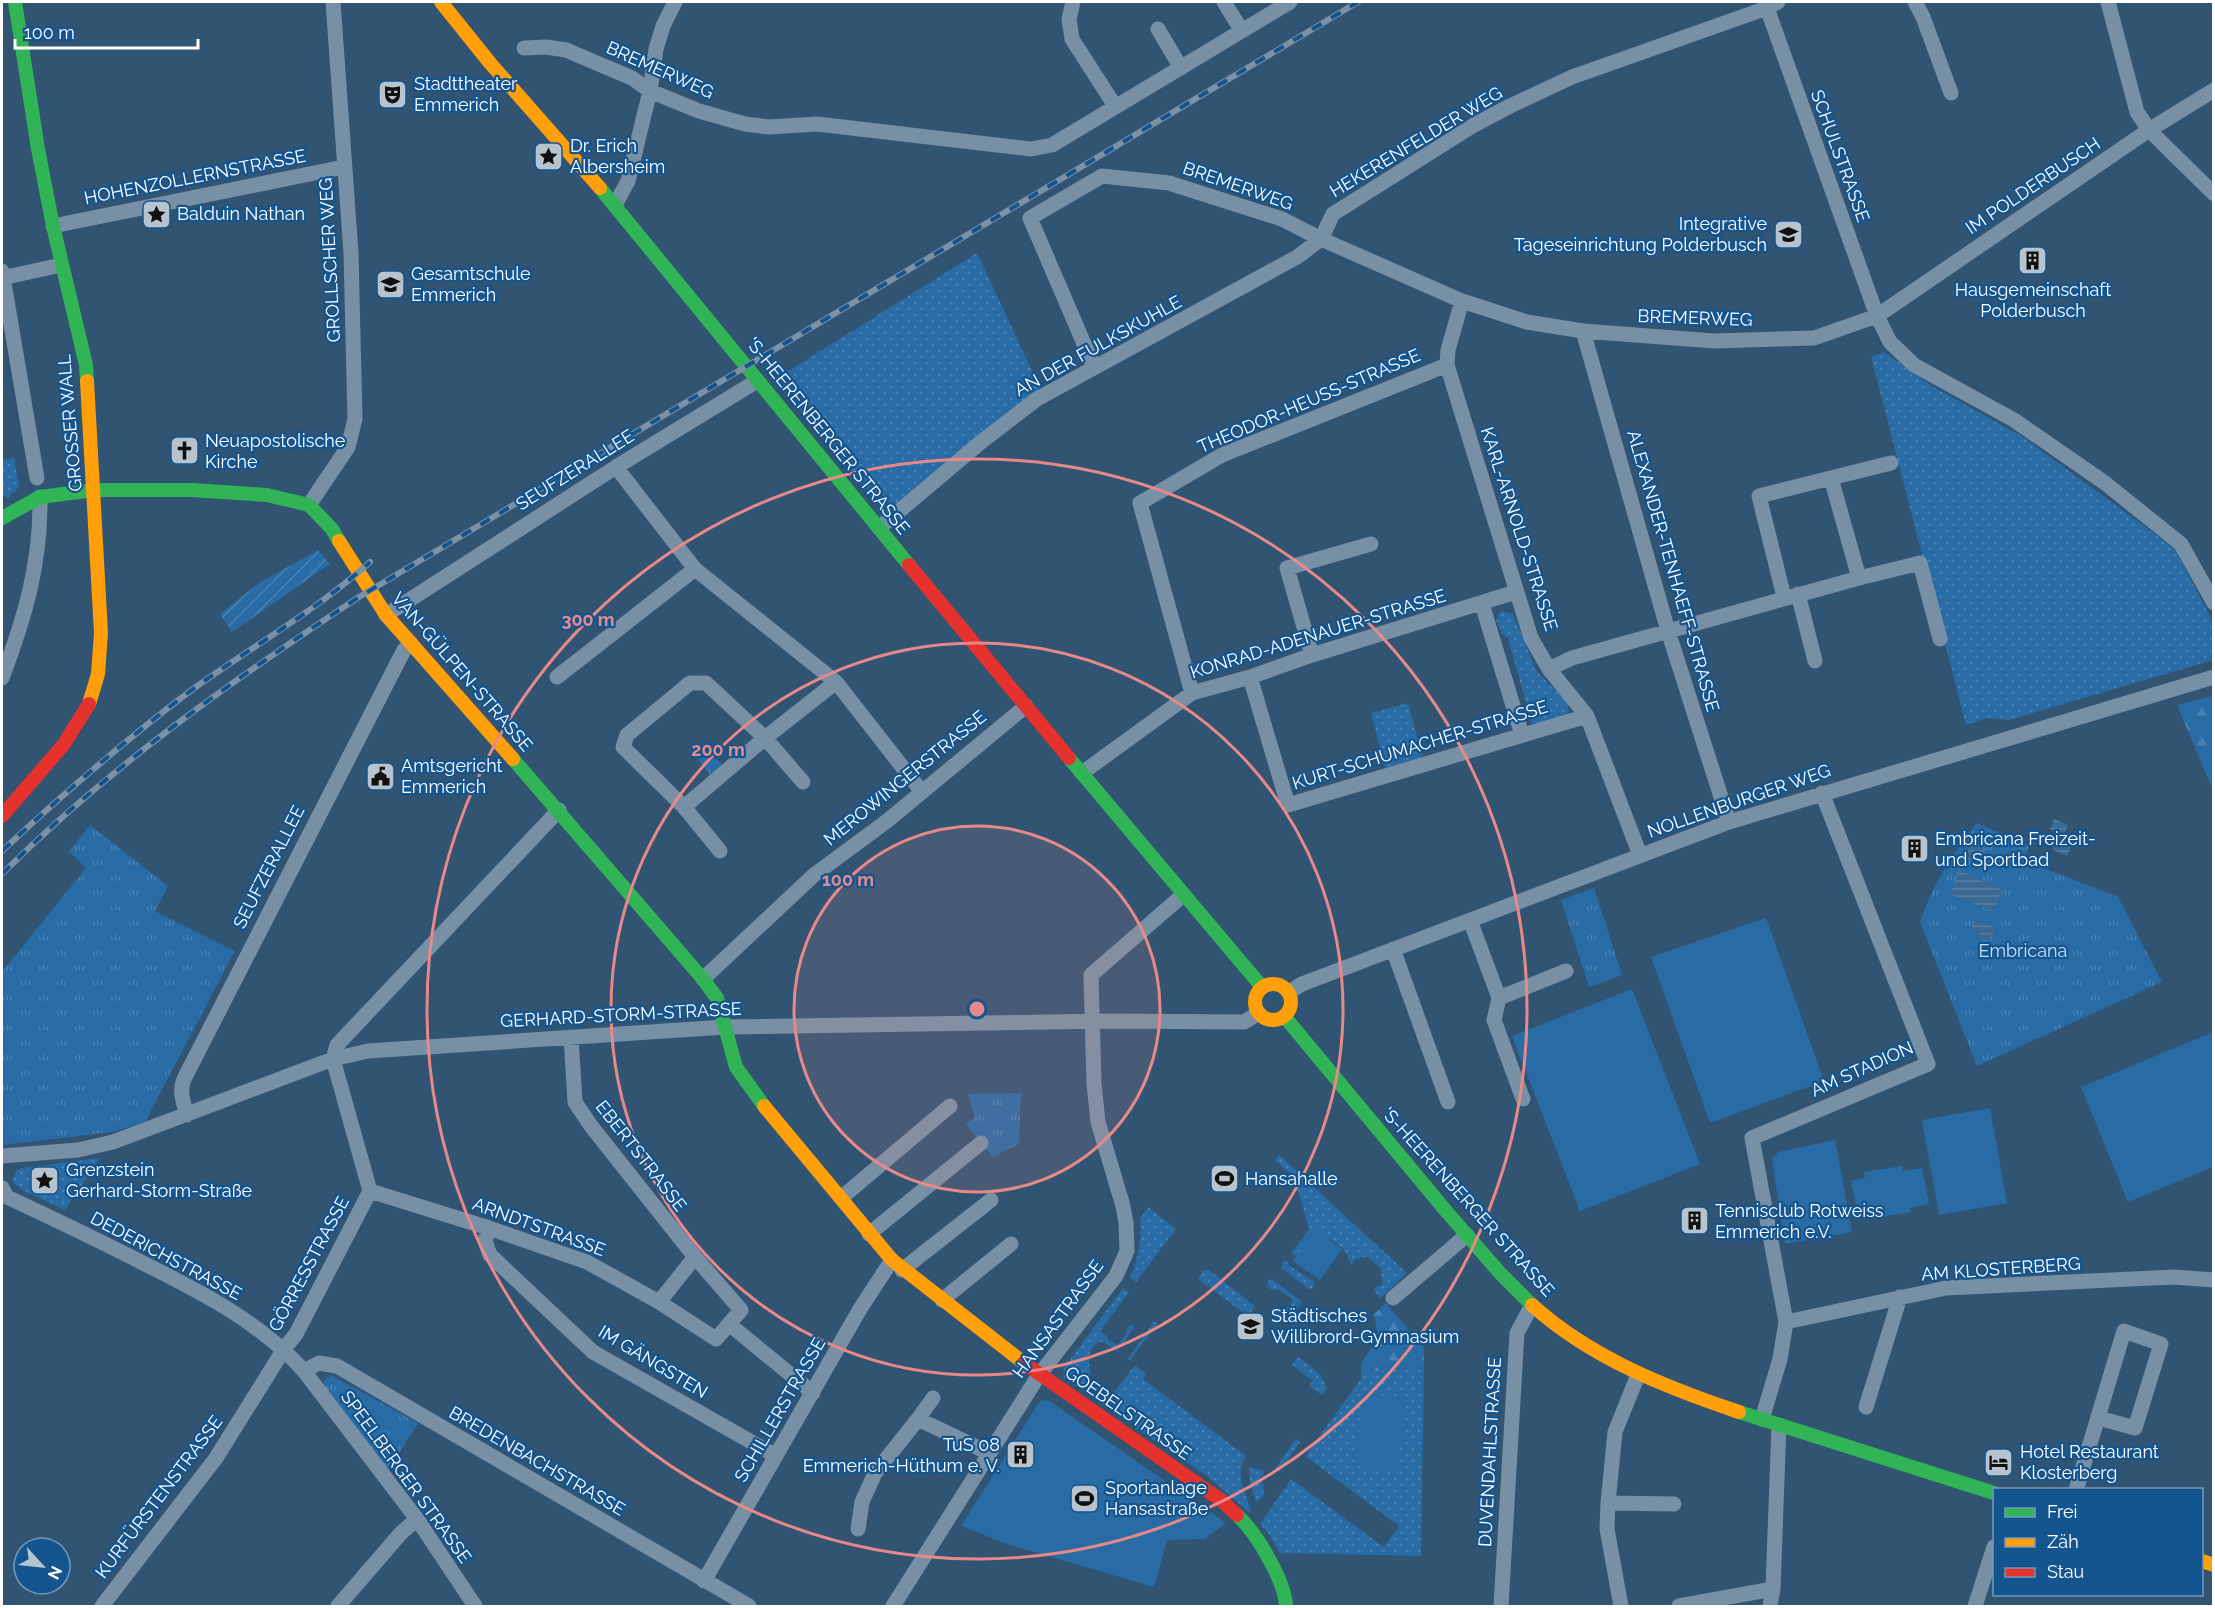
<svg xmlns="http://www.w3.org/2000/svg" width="2215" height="1608" viewBox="0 0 2215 1608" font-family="Raleway,sans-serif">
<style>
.grass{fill:url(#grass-dots)}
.forest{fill:url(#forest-firs)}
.park{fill:url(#park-tufts)}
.garden{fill:url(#garden-furrows)}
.pitch{fill:#286ba5}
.water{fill:url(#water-rules)}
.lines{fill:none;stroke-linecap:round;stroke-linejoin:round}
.street{stroke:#7890a6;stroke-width:15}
.fast{stroke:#30b455;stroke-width:14}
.slow{stroke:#ff9f0a;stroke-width:14}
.jam{stroke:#e5322d;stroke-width:14}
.rail-casing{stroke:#7a91a6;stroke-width:6}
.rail{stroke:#15558f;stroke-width:4;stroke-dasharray:11;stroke-linecap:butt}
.ring{fill:none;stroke:#e88989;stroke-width:3}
.labels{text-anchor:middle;stroke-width:4.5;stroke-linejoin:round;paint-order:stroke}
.street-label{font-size:18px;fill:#fff;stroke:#15558f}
.poi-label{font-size:18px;fill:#fff;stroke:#15558f;text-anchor:start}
.park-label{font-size:18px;fill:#c7e3fb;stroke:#15558f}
.centre{fill:#e88989;stroke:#15558f;stroke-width:3}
.ring-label{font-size:18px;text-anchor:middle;font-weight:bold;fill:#e88989;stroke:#15558f;stroke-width:4.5;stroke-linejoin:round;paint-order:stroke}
</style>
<defs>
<pattern id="grass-dots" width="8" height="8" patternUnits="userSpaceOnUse" patternTransform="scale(1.5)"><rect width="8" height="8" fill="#286ba5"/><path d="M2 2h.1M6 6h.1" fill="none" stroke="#4881b2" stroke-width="1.8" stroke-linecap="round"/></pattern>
<pattern id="forest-firs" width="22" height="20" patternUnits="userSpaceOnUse" patternTransform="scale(1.5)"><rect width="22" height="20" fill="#286ba5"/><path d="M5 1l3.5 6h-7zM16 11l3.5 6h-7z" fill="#4881b2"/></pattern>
<pattern id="park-tufts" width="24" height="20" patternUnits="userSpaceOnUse" patternTransform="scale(1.5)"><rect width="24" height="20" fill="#286ba5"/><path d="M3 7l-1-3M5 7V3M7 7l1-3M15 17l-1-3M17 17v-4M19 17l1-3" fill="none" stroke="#4881b2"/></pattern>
<pattern id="garden-furrows" width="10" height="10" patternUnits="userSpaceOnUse" patternTransform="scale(1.5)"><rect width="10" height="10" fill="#286ba5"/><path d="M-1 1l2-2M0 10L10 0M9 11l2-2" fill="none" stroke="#4881b2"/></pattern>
<pattern id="water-rules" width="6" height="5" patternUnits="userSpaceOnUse" patternTransform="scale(1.5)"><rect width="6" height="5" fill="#3c6992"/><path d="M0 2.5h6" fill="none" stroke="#5980a2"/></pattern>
</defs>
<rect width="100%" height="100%" fill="#315473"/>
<path class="grass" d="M977 253 1041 390 892 507 875 501 774 380Z
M1884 352 1932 386 2023 437 2175 549 2213 622V660L2009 720 1987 718 1966 725 1871 357Z
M14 458 19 487 7 499 2 493V460Z
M1501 611 1513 614 1537 672 1567 701 1569 711 1565 718 1533 728 1508 638 1502 634 1496 620Z
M1408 703 1424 761 1386 771 1371 713Z
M1279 1155 1407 1273 1381 1298 1373 1290 1379 1285 1383 1286 1380 1267 1367 1257 1356 1259 1351 1265C1346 1249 1337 1240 1320 1236L1298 1257 1291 1254 1309 1229 1294 1177 1275 1160Z
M100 1158 65 1210 22 1190 12 1181 17 1170 22 1168Z
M1148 1207 1176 1229 1136 1282 1130 1278C1138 1259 1142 1240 1140 1219Z
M1283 1261H1286L1291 1267 1315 1282 1312 1289 1310 1290 1281 1268Z
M1204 1270H1209L1255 1306 1248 1316 1198 1279Z
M1272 1279 1301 1301V1304L1289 1319 1283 1317 1287 1307H1290L1293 1300 1278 1289 1272 1290 1267 1286 1269 1280Z
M1123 1288 1129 1292 1100 1331 1108 1337V1340L1118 1345 1127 1332 1126 1330 1129 1325H1132L1134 1328 1117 1351 1105 1343 1099 1342C1078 1355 1099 1376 1086 1393L1064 1378 1063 1369Z
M1153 1322 1158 1323 1130 1360H1127Z
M1298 1357 1319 1373 1327 1388 1322 1395 1309 1386 1313 1381 1292 1365Z
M1135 1365 1146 1374 1143 1379 1246 1456C1234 1473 1245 1492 1251 1510L1250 1513 1207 1476 1134 1427 1136 1422 1121 1413 1119 1416 1100 1403 1104 1397 1112 1395Z
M1424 1366 1421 1556 1280 1553 1268 1533 1260 1524 1291 1479 1384 1547 1399 1526 1305 1456 1361 1379V1373Z
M1296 1439 1300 1442 1279 1472 1275 1469Z
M1249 1467 1265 1471 1261 1477 1264 1494 1256 1503 1250 1483Z"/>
<path class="forest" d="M2213 696H2214L2213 790 2177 705Z
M1386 1303 1424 1348V1366L1361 1373V1364L1378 1337 1374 1314Z"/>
<path class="park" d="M698 745 726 767 712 778 692 751Z
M1977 823 2029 846 2024 860 2118 897 2162 982 1977 1066 1920 922C1933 884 1952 854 1977 823Z
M90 825 168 886 155 911 235 951 145 1122 112 1132 2 1145V972L86 868 69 851Z
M1594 888 1622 975 1589 987 1561 900Z
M1021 1093 1019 1144 993 1157 966 1124 975 1117 968 1094Z
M331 1375 418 1423 388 1470 323 1387 324 1381Z"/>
<path class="garden" d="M318 550 330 564 232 632 220 614 259 583Z"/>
<path class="pitch" d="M1766 918 1824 1081 1710 1123 1651 957Z
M1632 989 1700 1164 1580 1211 1512 1036Z
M2213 1032V1167L2128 1202 2081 1087Z
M1990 1108 2007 1203 1939 1215 1922 1120Z
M1835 1140 1852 1232 1785 1244 1772 1160 1778 1152Z
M1902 1166 1903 1171 1922 1168 1929 1204 1910 1208 1911 1212 1873 1218 1872 1214 1858 1217 1851 1181 1865 1178 1864 1172Z
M1315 1230 1342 1249 1320 1280 1293 1261Z
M1365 1393 1407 1399 1397 1471 1354 1465Z
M1048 1400 1226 1523 1205 1539 1167 1540 1154 1587 1007 1544 961 1526 1040 1401Z"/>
<path class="water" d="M2054 819 2068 825 2061 841 2071 846 2067 856 2053 850 2059 834 2050 829Z
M1972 841 1984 851V854L1979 859 1974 857 1967 862 1963 860 1967 852 1965 850Z
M1957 869 1993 886 1995 882 1997 883 1996 887 2002 890 1993 911 1950 894 1958 874 1956 873Z
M1975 919 1996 928 1991 938 1986 942 1979 939 1980 932 1972 928Z"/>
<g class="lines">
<path class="street" d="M1073 2 1069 19 1072 39 1115 106
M1224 2 1242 31
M1915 2 1923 17 1951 93
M2108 2 2137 112 2149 130 2214 194
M1767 8 1877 316 1890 342 1914 365 2014 420 2105 483 2181 544 2214 603
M1158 29 1181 68
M524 48 546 47 566 50 632 78 650 91 699 111 745 124 769 127 817 124 1031 149 1052 145 1290 2
M615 205 628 181 650 91 656 49 663 26 675 2
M53 226 344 167
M2 271 37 478
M2 278 61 265
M1462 301 1448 350 1447 365 1531 638 1549 669 1587 716 1640 855
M1583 331 1668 631 1729 822
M1094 367 1030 218 1102 176 1169 183 1282 219 1321 239 1462 301 1527 322 1583 331 1714 341 1814 338 1877 316 2149 130 2214 90
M616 467 695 569 836 682 922 792
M309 505 348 447 355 419 351 253 333 2
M879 528 981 442 1037 399 1297 257 1321 239 1333 214 1474 125 1510 106 1572 77 1767 8 1778 2
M1859 578 1920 563 1940 639
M1798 594 1815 661
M1784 597 1759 496 1891 463
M1482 604 1522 735
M386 615 616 467 757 381
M1312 655 1287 568 1371 544
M1549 669 1572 658 1859 578 1831 478
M557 677 695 569
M1250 677 1288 805 1587 716
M2 678C25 617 41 563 40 497
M1192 693 1140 503 1222 455 1447 365
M1082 773 1192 693 1250 677 1312 655 1516 592
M803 782 765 738 706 683H690L627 735 623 747 684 807 765 738 836 682
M684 807 720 851
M1470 920 1499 998 1494 1020 1523 1099
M1393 949 1448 1102
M703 979 814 875 887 821 1026 706
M1289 992 1302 984 1729 822 2214 677
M1499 998 1566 971
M571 1037 575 1102 591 1126 695 1257 741 1310 729 1324
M187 1115C183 1102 179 1091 184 1079L404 650 411 643
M2 1156 78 1150 113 1142 333 1059 368 1051 725 1027 1106 1021 1244 1022 1259 1013
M2 1188 7 1197C52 1218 98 1240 143 1263 201 1292 260 1322 304 1371L417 1519 475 1606
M370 1191 489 1228 587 1262 659 1302 716 1339 729 1324 813 1393
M841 1198 950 1106
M489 1228 485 1241 490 1255 593 1352 776 1456
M869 1234 981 1143
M902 1270 991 1200
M1393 1298 1467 1235
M942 1300 1011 1244
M659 1302 695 1257
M1786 1322 1946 1288 2174 1277 2214 1280
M304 1371 319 1363 337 1366 749 1606
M1866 1407 1900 1297
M918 1419 933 1398
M1762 1419 1780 1359 1786 1322 1752 1138 1928 1064 1822 793
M2076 1490 2124 1331 2161 1344 2135 1428 2099 1418
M1608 1503 1674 1504
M858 1529 862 1502 875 1473 918 1419 989 1453
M704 1581 860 1309 892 1260
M102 1606 216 1458 284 1349 296 1334 370 1191 333 1059 337 1045 559 810
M338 1606 401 1533 417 1519
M893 1606 1039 1375 1116 1276 1127 1251 1126 1223 1123 1206 1098 1122 1094 1084 1091 975 1183 895
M1501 1606 1517 1333 1532 1305
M1621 1606 1607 1529 1608 1503 1615 1432 1638 1375
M1679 1606 1773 1589
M1770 1606 1773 1589 1779 1425
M1975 1606 1994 1547"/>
<path class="fast" d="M15 2 38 149 53 226 86 365 87 381
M600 188 909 565
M2 518 40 497 94 490H192L267 495 309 505 332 529 339 541
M1069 758 1262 987
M513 759 703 979 717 998 736 1067 764 1106
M1284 1016 1446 1211 1500 1273 1532 1305
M1739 1412 1994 1493
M1237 1515C1256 1532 1285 1581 1286 1606"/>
<path class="slow" d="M441 2 490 63 600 188
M87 381 101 633 98 674 89 704
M339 541 386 615 513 759
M1255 1002a18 18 0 1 1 36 0a18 18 0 1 1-36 0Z
M764 1106 892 1260 1024 1363
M1532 1305C1591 1358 1665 1387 1739 1412
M2202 1561 2214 1565"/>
<path class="jam" d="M909 565 1069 758
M2 816 64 744 89 704
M1024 1363 1222 1501 1237 1515"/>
<defs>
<path id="rail" d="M2 851C62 795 124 741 189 692 249 648 315 612 370 562
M2 874C109 767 233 680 359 597L1358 2"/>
</defs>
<use href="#rail" class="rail-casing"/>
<use href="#rail" class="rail"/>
</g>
<circle cx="977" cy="1009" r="183" fill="#e88989" fill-opacity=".12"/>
<g class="ring">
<circle cx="977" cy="1009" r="183"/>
<circle cx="977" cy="1009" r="366"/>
<circle cx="977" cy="1009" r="550"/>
</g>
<defs>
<symbol id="theatre-square" viewBox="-11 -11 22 22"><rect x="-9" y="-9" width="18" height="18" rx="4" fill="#b7c3ce" stroke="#15558f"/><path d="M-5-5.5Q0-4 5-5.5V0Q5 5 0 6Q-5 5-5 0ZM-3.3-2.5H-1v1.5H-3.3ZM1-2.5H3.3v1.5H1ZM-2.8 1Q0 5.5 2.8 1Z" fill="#111"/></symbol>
<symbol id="sight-square" viewBox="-11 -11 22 22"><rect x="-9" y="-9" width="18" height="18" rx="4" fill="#b7c3ce" stroke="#15558f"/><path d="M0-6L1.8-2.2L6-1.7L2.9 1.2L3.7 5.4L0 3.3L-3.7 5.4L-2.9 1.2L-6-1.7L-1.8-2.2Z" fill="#111"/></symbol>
<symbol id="school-square" viewBox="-11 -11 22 22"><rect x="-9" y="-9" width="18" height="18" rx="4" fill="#b7c3ce" stroke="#15558f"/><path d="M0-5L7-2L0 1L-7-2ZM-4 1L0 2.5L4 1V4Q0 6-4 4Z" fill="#111"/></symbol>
<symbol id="building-square" viewBox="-11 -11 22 22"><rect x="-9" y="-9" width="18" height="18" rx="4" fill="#b7c3ce" stroke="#15558f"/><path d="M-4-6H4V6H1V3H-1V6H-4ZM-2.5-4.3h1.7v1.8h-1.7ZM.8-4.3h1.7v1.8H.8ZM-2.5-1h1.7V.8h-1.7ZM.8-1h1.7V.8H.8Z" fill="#111"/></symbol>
<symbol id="church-square" viewBox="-11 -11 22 22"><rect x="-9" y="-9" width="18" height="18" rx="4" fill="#b7c3ce" stroke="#15558f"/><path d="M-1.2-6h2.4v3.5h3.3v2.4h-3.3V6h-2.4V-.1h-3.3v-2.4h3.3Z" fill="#111"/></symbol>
<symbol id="civic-square" viewBox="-11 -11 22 22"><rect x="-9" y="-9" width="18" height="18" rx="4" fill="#b7c3ce" stroke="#15558f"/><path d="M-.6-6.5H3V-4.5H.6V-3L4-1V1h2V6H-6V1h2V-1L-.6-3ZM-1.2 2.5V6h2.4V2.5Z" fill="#111"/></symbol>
<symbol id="stadium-square" viewBox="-11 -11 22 22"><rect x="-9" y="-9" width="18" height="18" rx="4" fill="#b7c3ce" stroke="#15558f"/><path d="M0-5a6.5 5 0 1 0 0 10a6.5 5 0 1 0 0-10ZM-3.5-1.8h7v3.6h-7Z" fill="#111"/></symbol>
<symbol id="hotel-square" viewBox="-11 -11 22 22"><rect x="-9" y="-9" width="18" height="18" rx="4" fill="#b7c3ce" stroke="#15558f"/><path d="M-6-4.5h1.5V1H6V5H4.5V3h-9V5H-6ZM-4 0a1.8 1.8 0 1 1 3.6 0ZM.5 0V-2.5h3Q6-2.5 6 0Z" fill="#111"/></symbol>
</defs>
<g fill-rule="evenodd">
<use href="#theatre-square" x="376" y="78" width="33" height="33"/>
<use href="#sight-square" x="532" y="140" width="33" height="33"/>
<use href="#sight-square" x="140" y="198" width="33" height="33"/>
<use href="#school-square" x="1772" y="218" width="33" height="33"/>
<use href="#building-square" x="2016" y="244" width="33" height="33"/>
<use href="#school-square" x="374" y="268" width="33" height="33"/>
<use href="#church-square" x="168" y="434" width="33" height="33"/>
<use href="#civic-square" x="364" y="760" width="33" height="33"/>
<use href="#building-square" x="1898" y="832" width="33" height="33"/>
<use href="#stadium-square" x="1208" y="1162" width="33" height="33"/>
<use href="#sight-square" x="28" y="1164" width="33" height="33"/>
<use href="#building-square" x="1678" y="1204" width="33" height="33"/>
<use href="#school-square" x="1234" y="1310" width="33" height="33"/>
<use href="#building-square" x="1004" y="1438" width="33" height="33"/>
<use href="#hotel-square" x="1982" y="1446" width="33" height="33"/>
<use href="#stadium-square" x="1068" y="1482" width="33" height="33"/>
</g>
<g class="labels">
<g class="street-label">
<text transform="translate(660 70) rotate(24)" y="6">BREMERWEG</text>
<text transform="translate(1416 142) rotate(-31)" y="6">HEKERENFELDER WEG</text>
<text transform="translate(1840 156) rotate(70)" y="6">SCHULSTRASSE</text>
<text transform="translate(195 177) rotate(-11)" y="6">HOHENZOLLERNSTRASSE</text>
<text transform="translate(1238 186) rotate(19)" y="6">BREMERWEG</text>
<text transform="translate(2033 186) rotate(-34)" y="6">IM POLDERBUSCH</text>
<text transform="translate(330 260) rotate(-93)" y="6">GROLLSCHER WEG</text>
<text transform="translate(1695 318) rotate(2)" y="6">BREMERWEG</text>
<text transform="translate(1098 346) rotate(-29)" y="6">AN DER FULKSKUHLE</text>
<text transform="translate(1309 401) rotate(-23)" y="6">THEODOR-HEUSS-STRASSE</text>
<text transform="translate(70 423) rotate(-95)" y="6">GROSSER WALL</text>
<text transform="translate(828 436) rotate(51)" y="6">'S-HEERENBERGER STRASSE</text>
<text transform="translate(575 470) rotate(-32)" y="6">SEUFZERALLEE</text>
<text transform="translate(1519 529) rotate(72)" y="6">KARL-ARNOLD-STRASSE</text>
<text transform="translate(1673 571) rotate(74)" y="6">ALEXANDER-TENHAEFF-STRASSE</text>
<text transform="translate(1318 634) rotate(-17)" y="6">KONRAD-ADENAUER-STRASSE</text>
<text transform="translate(462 672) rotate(49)" y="6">VAN-GÜLPEN-STRASSE</text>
<text transform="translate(1420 745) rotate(-17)" y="6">KURT-SCHUMACHER-STRASSE</text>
<text transform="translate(905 778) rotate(-39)" y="6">MEROWINGERSTRASSE</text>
<text transform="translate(1739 801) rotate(-19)" y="6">NOLLENBURGER WEG</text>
<text transform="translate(269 867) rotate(-63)" y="6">SEUFZERALLEE</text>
<text transform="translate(621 1015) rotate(-3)" y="6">GERHARD-STORM-STRASSE</text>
<text transform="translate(1862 1069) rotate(-24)" y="6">AM STADION</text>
<text transform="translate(641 1156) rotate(52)" y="6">EBERTSTRASSE</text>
<text transform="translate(1468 1202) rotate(48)" y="6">'S-HEERENBERGER STRASSE</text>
<text transform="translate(539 1227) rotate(20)" y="6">ARNDTSTRASSE</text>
<text transform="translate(166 1256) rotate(28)" y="6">DEDERICHSTRASSE</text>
<text transform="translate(309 1264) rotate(-62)" y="6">GÖRRESSTRASSE</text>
<text transform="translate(2001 1269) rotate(-4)" y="6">AM KLOSTERBERG</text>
<text transform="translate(1058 1319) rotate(-54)" y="6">HANSASTRASSE</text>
<text transform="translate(653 1362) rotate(31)" y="6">IM GÄNGSTEN</text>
<text transform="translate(780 1410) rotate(-60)" y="6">SCHILLERSTRASSE</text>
<text transform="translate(1128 1413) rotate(35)" y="6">GOEBELSTRASSE</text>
<text transform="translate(1490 1452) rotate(-87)" y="6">DUVENDAHLSTRASSE</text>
<text transform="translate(537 1461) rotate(30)" y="6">BREDENBACHSTRASSE</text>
<text transform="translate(406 1477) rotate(54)" y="6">SPEELBERGER STRASSE</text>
<text transform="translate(159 1497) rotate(-53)" y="6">KURFÜRSTENSTRASSE</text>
</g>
<g class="poi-label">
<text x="414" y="90">Stadttheater<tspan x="414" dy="21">Emmerich</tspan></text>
<text x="570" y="152">Dr. Erich<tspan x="570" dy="21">Albersheim</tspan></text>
<text x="177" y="220">Balduin Nathan</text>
<text x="1767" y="230" text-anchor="end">Integrative<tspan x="1767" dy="21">Tageseinrichtung Polderbusch</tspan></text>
<text x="411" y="280">Gesamtschule<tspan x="411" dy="21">Emmerich</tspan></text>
<text x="2033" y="296" text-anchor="middle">Hausgemeinschaft<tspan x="2033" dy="21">Polderbusch</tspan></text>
<text x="205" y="447">Neuapostolische<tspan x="205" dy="21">Kirche</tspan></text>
<text x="401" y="772">Amtsgericht<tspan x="401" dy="21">Emmerich</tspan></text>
<text x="1935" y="845">Embricana Freizeit-<tspan x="1935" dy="21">und Sportbad</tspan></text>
<text x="66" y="1176">Grenzstein<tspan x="66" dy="21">Gerhard-Storm-Straße</tspan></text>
<text x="1245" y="1185">Hansahalle</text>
<text x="1715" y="1217">Tennisclub Rotweiss<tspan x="1715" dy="21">Emmerich e.V.</tspan></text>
<text x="1271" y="1322">Städtisches<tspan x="1271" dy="21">Willibrord-Gymnasium</tspan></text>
<text x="1000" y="1451" text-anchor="end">TuS 08<tspan x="1000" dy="21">Emmerich-Hüthum e. V.</tspan></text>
<text x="2020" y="1458">Hotel Restaurant<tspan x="2020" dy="21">Klosterberg</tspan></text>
<text x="1105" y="1494">Sportanlage<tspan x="1105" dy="21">Hansastraße</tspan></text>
</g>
<g class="park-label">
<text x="2023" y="957">Embricana</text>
</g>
</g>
<circle cx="977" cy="1009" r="9" class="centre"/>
<g class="ring-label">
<text x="588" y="626">300 m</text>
<text x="718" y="756">200 m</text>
<text x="848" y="886">100 m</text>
</g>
<rect width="2215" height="1608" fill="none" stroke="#ffffff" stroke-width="6"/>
<rect x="1993" y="1488" width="210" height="108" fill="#15558f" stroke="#7399bc" stroke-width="1.5"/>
<rect x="2005" y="1508" width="30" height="9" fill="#30b455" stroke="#7399bc" stroke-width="1.5"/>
<text x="2047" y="1518" font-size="18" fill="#ffffff">Frei</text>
<rect x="2005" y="1538" width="30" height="9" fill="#ff9f0a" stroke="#7399bc" stroke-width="1.5"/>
<text x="2047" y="1548" font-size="18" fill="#ffffff">Zäh</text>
<rect x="2005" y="1568" width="30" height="9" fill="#e5322d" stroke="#7399bc" stroke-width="1.5"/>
<text x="2047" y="1578" font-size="18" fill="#ffffff">Stau</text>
<g transform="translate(42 1566) rotate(117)"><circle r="28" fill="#15558f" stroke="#7399bc" stroke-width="1.5"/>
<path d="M0-4.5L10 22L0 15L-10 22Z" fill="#b7c3ce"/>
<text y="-9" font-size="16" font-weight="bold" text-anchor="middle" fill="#ffffff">N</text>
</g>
<path d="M15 39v9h183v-9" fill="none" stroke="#ffffff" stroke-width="3"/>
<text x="24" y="39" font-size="18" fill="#ffffff" stroke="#15558f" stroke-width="4.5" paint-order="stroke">100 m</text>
</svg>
